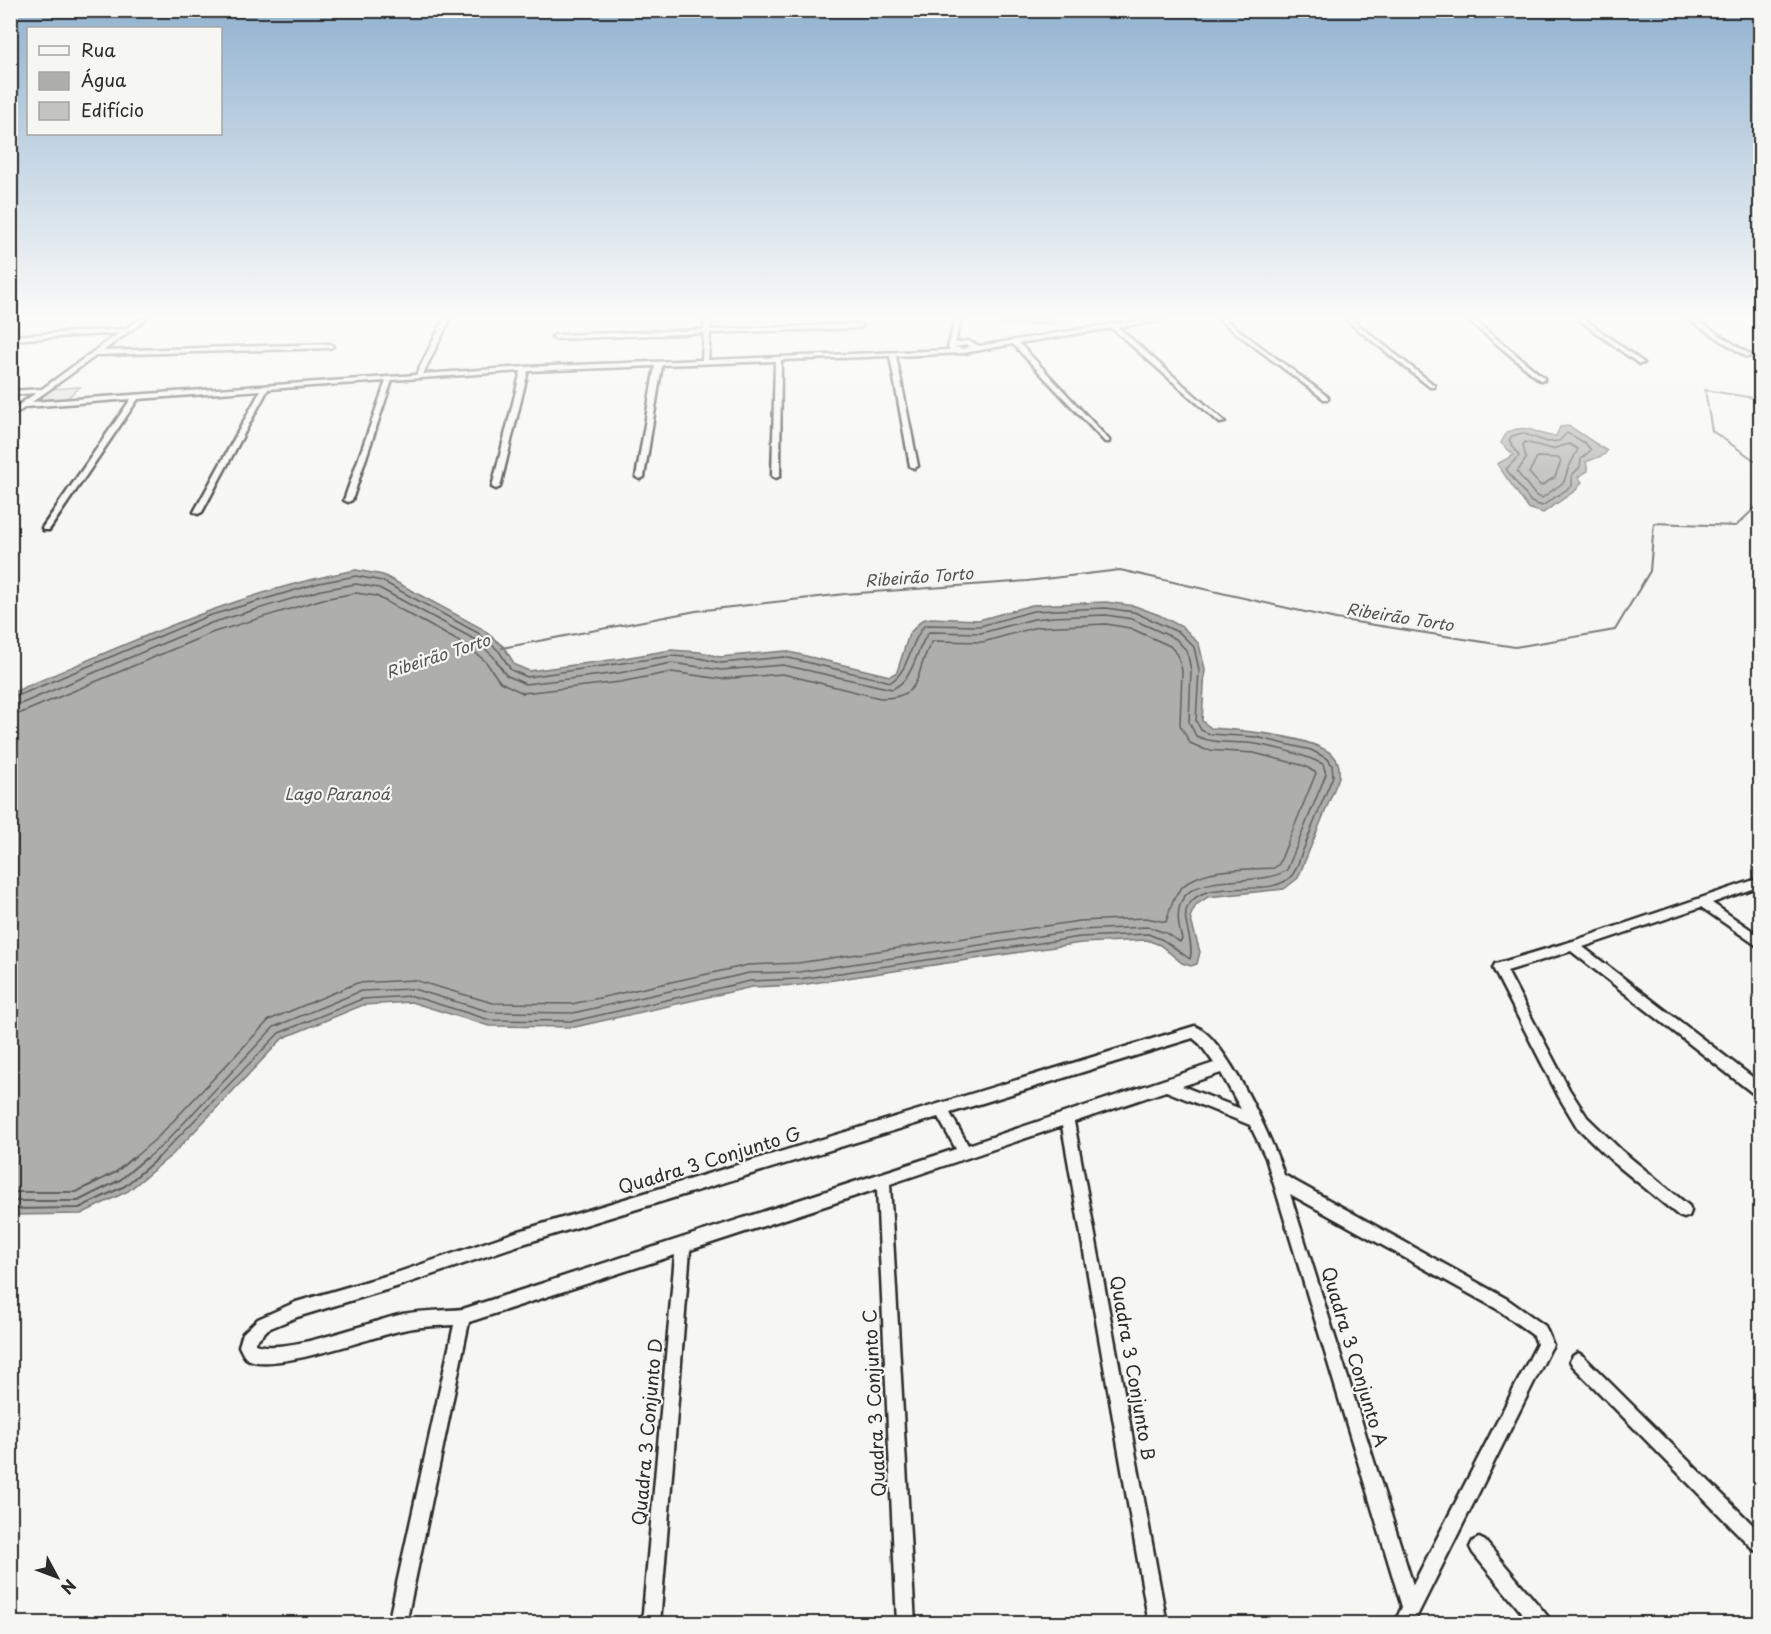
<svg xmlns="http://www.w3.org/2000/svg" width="1771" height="1634" viewBox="0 0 1771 1634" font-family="'Playpen Sans',sans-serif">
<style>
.built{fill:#e7e7e3}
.green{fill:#d9d9d5;stroke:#828280;stroke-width:1.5}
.water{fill:#aeaeab;stroke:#7a7a78;stroke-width:1.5}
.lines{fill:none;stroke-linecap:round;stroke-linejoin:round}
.shore-far1{stroke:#5f5f5e;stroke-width:1.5}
.shore{stroke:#5f5f5e;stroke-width:2}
.stream{stroke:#7a7a78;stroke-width:2}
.minor-casing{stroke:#2b2b2b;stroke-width:5}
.minor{fill:#f6f6f2;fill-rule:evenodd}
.wall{fill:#a8a8a5;stroke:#2b2b2b;stroke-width:1.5}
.building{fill:#c3c3c0;stroke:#2b2b2b;stroke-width:1.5}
.labels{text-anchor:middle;stroke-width:4.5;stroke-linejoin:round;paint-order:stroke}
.water-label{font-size:16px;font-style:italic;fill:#525251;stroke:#f6f6f2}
.near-street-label{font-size:18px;fill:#2b2b2b;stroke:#f6f6f2}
</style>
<rect width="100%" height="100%" fill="#f6f6f2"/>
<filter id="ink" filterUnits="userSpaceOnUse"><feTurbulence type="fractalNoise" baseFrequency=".0167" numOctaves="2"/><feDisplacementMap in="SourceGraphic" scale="12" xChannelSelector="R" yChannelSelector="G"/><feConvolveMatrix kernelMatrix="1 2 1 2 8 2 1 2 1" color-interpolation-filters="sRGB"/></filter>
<g filter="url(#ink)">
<path class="built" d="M974 319H1051L1055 326 971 332Z"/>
<path class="green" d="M80 387 66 399 37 401 51 389Z"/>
<path class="water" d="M1569 426 1607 451 1604 455 1586 462 1588 471 1578 477 1582 482 1576 490 1543 513 1528 508 1497 464 1514 455 1501 443 1507 432C1535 422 1534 437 1556 436L1560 427Z
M356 570 383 575 481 628 504 647 515 665 529 671 618 659 671 650 700 652 720 657 785 651 890 676 897 672 909 634 922 620 931 618 979 620 1032 605 1106 602 1135 606 1159 615 1184 628 1199 644 1205 669 1202 721 1211 728C1236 730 1330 736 1338 763 1340 767 1339 773 1339 777L1298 878 1284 889 1208 897 1196 905 1190 917 1200 952 1197 964 1191 966 1182 963 1160 945 1147 940 1081 943 800 985 752 987 575 1027 489 1026 411 1002 363 1005 283 1038 173 1154 128 1191 81 1214 11 1215V693C123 646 234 592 356 570Z"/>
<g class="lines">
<path class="shore-far1" d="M1522 433 1547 442 1559 441 1567 433 1585 443 1591 450 1581 459 1580 467 1572 475V486L1542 506 1531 502 1506 469 1519 456 1509 440 1512 436Z
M1525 442 1552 449 1569 444 1578 449 1568 469 1564 482 1542 498 1536 496 1517 472 1526 459 1523 445Z
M1537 457 1558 458 1561 461 1555 477 1541 486 1529 473Z
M10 699 208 616 319 583 356 576 382 581 478 633 499 651 511 670 527 677 671 656 699 658 721 663 784 657 891 682C911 668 909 642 925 625L980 626 1033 611 1106 608 1134 612 1180 633 1194 647 1199 670 1196 721 1201 730 1210 734 1256 737 1311 750 1328 759 1332 765 1333 776C1323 800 1313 824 1304 848 1300 856 1298 867 1293 874 1273 902 1205 874 1188 906 1180 920 1195 941 1190 959L1163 940 1148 934 1080 937 800 979 750 981 574 1021 490 1020 412 996 362 999 279 1033 156 1160
M10 706 18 705 211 623 321 590 356 584 379 588 474 639 493 656 506 675 525 684 619 673 672 663 721 670 783 665 892 689C916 678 914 651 929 632L981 633 1034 619 1053 617 1106 615 1132 619 1176 639 1187 651 1191 670 1189 722 1196 736C1216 745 1235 741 1256 744 1278 748 1302 754 1323 764L1326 774 1287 870C1253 893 1158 859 1182 939L1180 942 1166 933 1148 927 1080 930 799 972 749 973 573 1013 491 1012 413 989 361 991 274 1027 164 1144 145 1160
M10 715 21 713 214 632 323 599 356 593 376 596 469 647 486 662 500 682 523 693 620 682 672 672 721 679 783 674 880 698C928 699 913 667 933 641L983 642 1037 627 1106 624 1130 628 1170 646 1178 655 1182 671 1180 725 1190 743 1206 750 1254 753 1305 766 1316 773 1279 864 1274 868C1244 870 1194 865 1176 895 1171 903 1169 913 1166 922L1146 918 1079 921 798 963 748 965 572 1004 493 1003 414 980 357 983 269 1020 158 1137 131 1160"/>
<path class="shore" d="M10 1192H76L116 1172 132 1158
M10 1201H78L120 1180 146 1158
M10 1209 79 1208 125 1186 158 1158"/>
<path class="stream" d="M1760 399 1705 390 1712 431 1760 464
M502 648 696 611 845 594 1027 581 1120 570 1336 619 1515 647 1615 630 1650 571 1654 523 1736 526 1760 503"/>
<defs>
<path id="minor" d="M140 319H146L103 351 330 344 333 346 330 348 97 355 32 402 416 375 444 319H450L423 374 525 367 702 360 704 333 555 339 552 337 555 335 704 330 705 319H711L710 330 860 324 863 326 860 328 710 333 708 360 950 350 948 348 955 319H961L955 343 968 341 979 346 1113 324 1163 319 1160 321 1118 327 1225 422 1220 423 1112 328 1019 343 1109 440V442H1105L1013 344 964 353 896 356 918 466 914 468 910 466 890 356 781 360 780 476 776 478 772 476 775 361 662 365 644 477 640 479 636 477 655 366 528 371 500 487 496 489 492 487 521 371 392 380 352 500 348 502 344 500 386 381 268 389 202 512 198 514 194 512 261 390 138 399 49 530H43L42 528 131 399 26 407 10 417V411L36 393 10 395V391L42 389 119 333 10 340V336L125 329ZM967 345 970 346 963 349 954 347Z
M1218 319H1224L1328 397V399H1324Z
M1345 319H1351L1434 385V387H1430Z
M1467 319H1473L1544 378V380H1540Z
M1578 319H1584L1644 363 1639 364Z
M1688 319H1695L1752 356 1747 357Z
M1760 878V886L1712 903 1760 936V947L1756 945 1701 907 1583 947 1760 1083V1097L1755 1095 1571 951 1507 971 1569 1089 1587 1117 1622 1151 1689 1206 1691 1211 1689 1216 1684 1218 1679 1216 1612 1161 1577 1127 1559 1097 1493 968 1495 964 1499 963 1573 941Z
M1195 1026C1226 1038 1274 1143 1284 1175L1507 1299 1545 1326 1553 1345 1550 1350 1413 1624H1394L1402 1607 1266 1158 1250 1125 1166 1091 1074 1122 1167 1624H1149L1062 1126 890 1184 915 1624H897L877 1189 690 1250 660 1624H642L675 1255 469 1322 406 1624H388L454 1325C437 1326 420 1326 403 1330 374 1336 269 1375 246 1358 243 1355 241 1350 239 1346L243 1333 258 1319 296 1302 399 1272 516 1232ZM1193 1038 1200 1044 1214 1063 968 1145 950 1113ZM1221 1073 1241 1109 1182 1086ZM938 1117 956 1149 463 1309C443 1311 423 1310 403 1314 368 1322 287 1355 255 1344V1342L268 1329 297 1317 399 1286 516 1246ZM1290 1194 1497 1309 1534 1336 1537 1344 1413 1585Z
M1578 1353 1583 1356 1760 1532V1552L1754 1550 1573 1366 1570 1361 1573 1356Z
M1479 1538 1485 1541 1549 1618 1552 1624H1531L1473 1553 1470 1547 1473 1541Z"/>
</defs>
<use href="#minor" class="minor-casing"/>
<use href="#minor" class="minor"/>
</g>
<path class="wall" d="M998 319H1052L1054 322 1053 324 1001 325Z"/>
<path class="building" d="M1000 319H1052L1054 322 1001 323Z"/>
</g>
<linearGradient id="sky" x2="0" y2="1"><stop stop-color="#91b2d0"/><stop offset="0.58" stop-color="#fbfbf9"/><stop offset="1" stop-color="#fbfbf9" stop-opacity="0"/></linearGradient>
<rect width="1771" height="547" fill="url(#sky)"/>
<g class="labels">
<g class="water-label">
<text transform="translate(919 577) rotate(-4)" y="6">Ribeirão Torto</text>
<text transform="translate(1400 617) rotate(9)" y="6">Ribeirão Torto</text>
<text transform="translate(438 656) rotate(-18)" y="6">Ribeirão Torto</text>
<text x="337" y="800">Lago Paranoá</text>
</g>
<g class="near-street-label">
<text transform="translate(710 1161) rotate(-17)" y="6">Quadra 3 Conjunto G</text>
<text transform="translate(1354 1357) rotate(73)" y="6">Quadra 3 Conjunto A</text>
<text transform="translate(1132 1368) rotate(80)" y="6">Quadra 3 Conjunto B</text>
<text transform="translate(875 1403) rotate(-93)" y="6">Quadra 3 Conjunto C</text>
<text transform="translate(648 1432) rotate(-85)" y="6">Quadra 3 Conjunto D</text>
</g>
</g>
<rect width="1771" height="1634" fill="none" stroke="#f6f6f2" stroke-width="36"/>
<rect x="18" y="18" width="1735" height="1598" fill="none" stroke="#2b2b2b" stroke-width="2" filter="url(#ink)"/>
<rect x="27" y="27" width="195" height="108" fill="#f6f6f2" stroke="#a5a5a2" stroke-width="1.5"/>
<rect x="39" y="46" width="30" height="9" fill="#f6f6f2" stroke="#a5a5a2" stroke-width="1.5"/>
<text x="81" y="57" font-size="18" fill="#2b2b2b">Rua</text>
<rect x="39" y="72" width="30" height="18" fill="#aeaeab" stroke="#a5a5a2" stroke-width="1.5"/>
<text x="81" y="87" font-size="18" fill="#2b2b2b">Água</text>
<rect x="39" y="102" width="30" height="18" fill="#c3c3c0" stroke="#a5a5a2" stroke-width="1.5"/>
<text x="81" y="117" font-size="18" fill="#2b2b2b">Edifício</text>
<g transform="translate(57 1577) rotate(131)" stroke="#f6f6f2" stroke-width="4.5" paint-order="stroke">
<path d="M0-4.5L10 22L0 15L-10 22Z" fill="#2b2b2b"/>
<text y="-9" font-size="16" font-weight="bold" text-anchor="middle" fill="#2b2b2b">N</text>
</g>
</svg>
